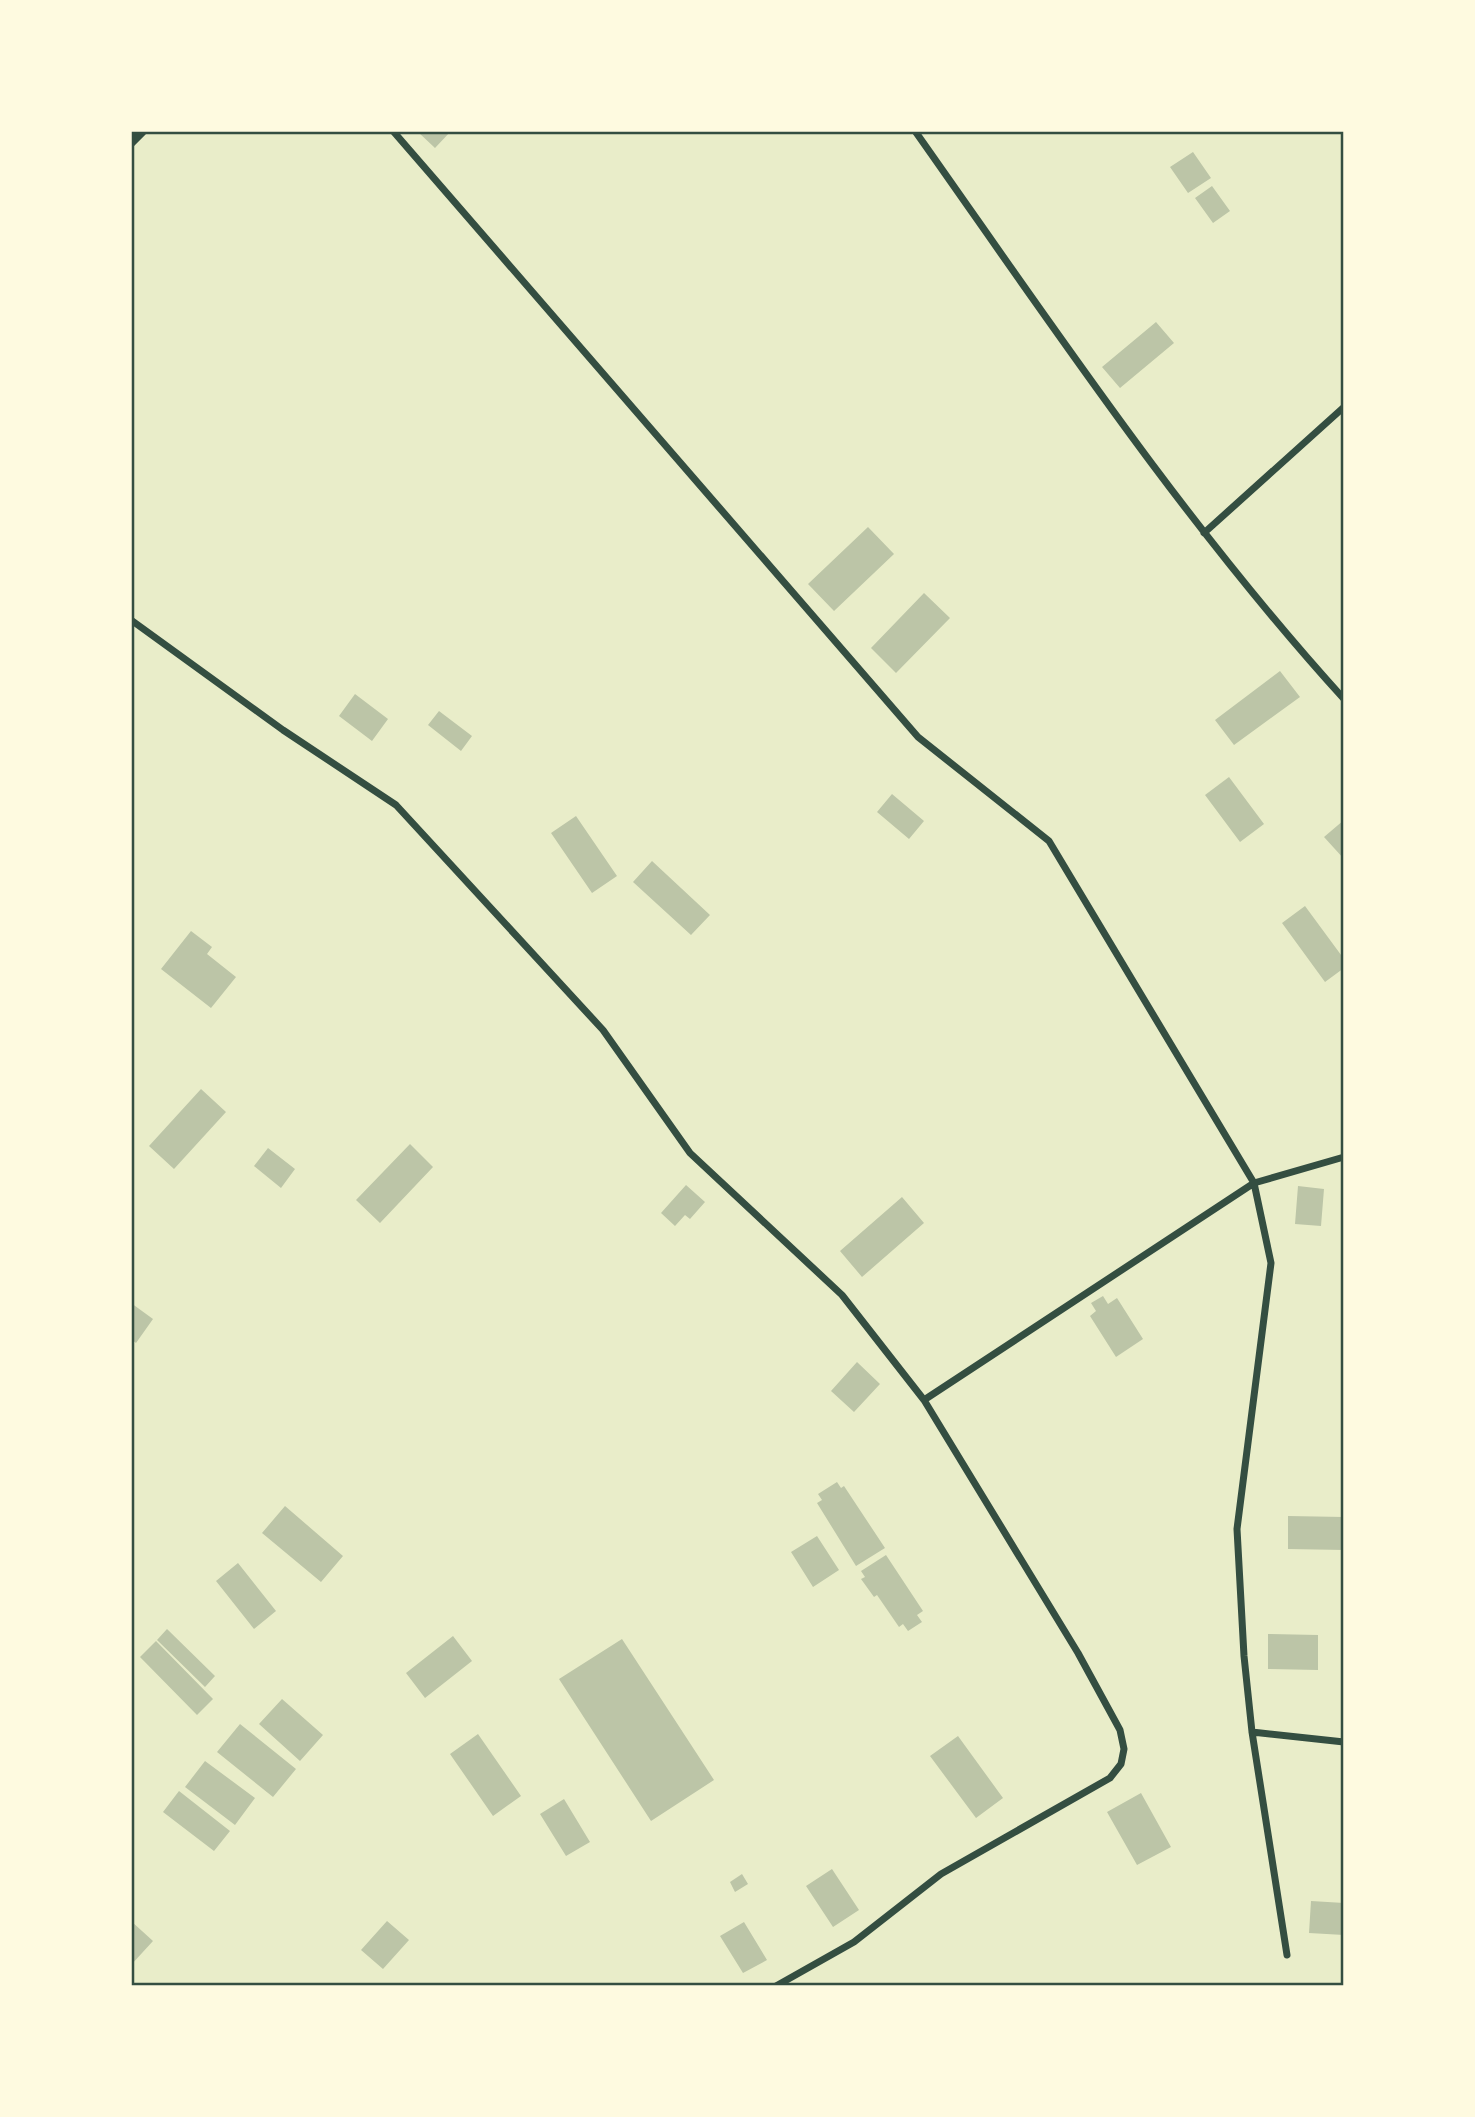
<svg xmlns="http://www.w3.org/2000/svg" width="1475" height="2117" viewBox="0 0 1475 2117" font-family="'Noto Sans',sans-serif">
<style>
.building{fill:#bcc5a7}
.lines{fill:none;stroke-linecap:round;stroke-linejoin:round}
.minor{stroke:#344e41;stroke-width:7}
.tertiary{stroke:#344e41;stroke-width:10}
.neatline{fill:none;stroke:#344e41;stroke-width:2.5}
</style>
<rect width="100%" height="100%" fill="#e9edc9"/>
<path class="building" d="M417 131H451L435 148Z
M1193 152 1211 178 1188 193 1170 167Z
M1212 186 1230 211 1213 223 1195 198Z
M1156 322 1174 343 1120 388 1102 367Z
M868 527 894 554 834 611 808 584Z
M924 593 950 618 896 673 871 648Z
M1280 671 1300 697 1234 745 1215 720Z
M355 694 388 719 372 741 339 716Z
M439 711 472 736 461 751 428 725Z
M1229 777 1264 824 1240 842 1205 795Z
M892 794 924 821 909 839 877 812Z
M576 816 617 876 592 893 551 833Z
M1344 820V859L1324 837Z
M652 861 710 915 691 935 633 882Z
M1305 906 1344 959V968L1325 982 1282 923Z
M191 931 212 947 207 954 236 977 211 1008 161 969Z
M201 1089 226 1112 174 1169 149 1146Z
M410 1144 433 1167 380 1223 356 1200Z
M268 1148 295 1169 281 1188 254 1166Z
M686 1185 705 1202 690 1219 685 1215 675 1226 661 1213Z
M1298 1186 1324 1189 1321 1226 1295 1224Z
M902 1197 924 1223 862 1277 840 1251Z
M1103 1296 1108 1304 1117 1298 1143 1339 1116 1357 1090 1316 1096 1311 1091 1303Z
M131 1303 153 1319 136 1343 131 1339Z
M857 1362 880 1384 854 1412 831 1391Z
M837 1482 841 1488 844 1486 885 1548 856 1566 817 1503 822 1500 818 1494Z
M285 1506 343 1556 321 1582 262 1533Z
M1288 1516 1344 1517V1550L1288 1549Z
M817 1536 839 1570 813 1587 791 1552Z
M886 1555 923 1611 917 1615 922 1622 908 1631 903 1624 899 1627 877 1595 874 1597 861 1579 865 1577 861 1571Z
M238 1563 276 1611 254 1629 216 1581Z
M167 1629 215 1676 205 1687 157 1640Z
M1268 1634 1318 1635V1670L1268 1669Z
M453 1636 472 1661 425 1698 406 1673Z
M622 1639 714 1780 651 1821 559 1679Z
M156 1641 213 1699 197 1715 140 1657Z
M282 1699 323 1735 300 1761 259 1724Z
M240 1724 296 1769 273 1797 217 1752Z
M478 1734 521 1796 493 1816 450 1754Z
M958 1736 1003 1798 976 1818 930 1756Z
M205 1761 255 1798 235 1825 185 1787Z
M179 1791 230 1831 214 1851 163 1812Z
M1141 1793 1171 1847 1137 1865 1107 1812Z
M564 1799 590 1842 566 1856 540 1814Z
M832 1869 859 1910 833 1927 806 1886Z
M742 1874 748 1884 735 1892 730 1882Z
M1311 1901 1344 1903V1935L1309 1933Z
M131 1921 153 1941 131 1965Z
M387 1921 409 1940 383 1969 361 1950Z
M744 1922 767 1960 743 1973 720 1936Z"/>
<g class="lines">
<path class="minor" d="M393 131 918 737 1049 841 1254 1183 1271 1263 1237 1529 1244 1656 1252 1732 1287 1955
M915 131C1052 325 1184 523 1344 699
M1204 533 1344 407
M131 620 283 730 396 805 603 1030 690 1153 842 1295 924 1400 1078 1653 1120 1730 1124 1749 1121 1764 1110 1778 941 1874 854 1942 776 1986
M924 1400 1254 1183 1344 1157
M1252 1732 1344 1742"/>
<path class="tertiary" d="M131 142 142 131"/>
</g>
<rect width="1475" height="2117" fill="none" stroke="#fefae0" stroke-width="266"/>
<rect x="133" y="133" width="1209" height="1851" class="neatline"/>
</svg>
